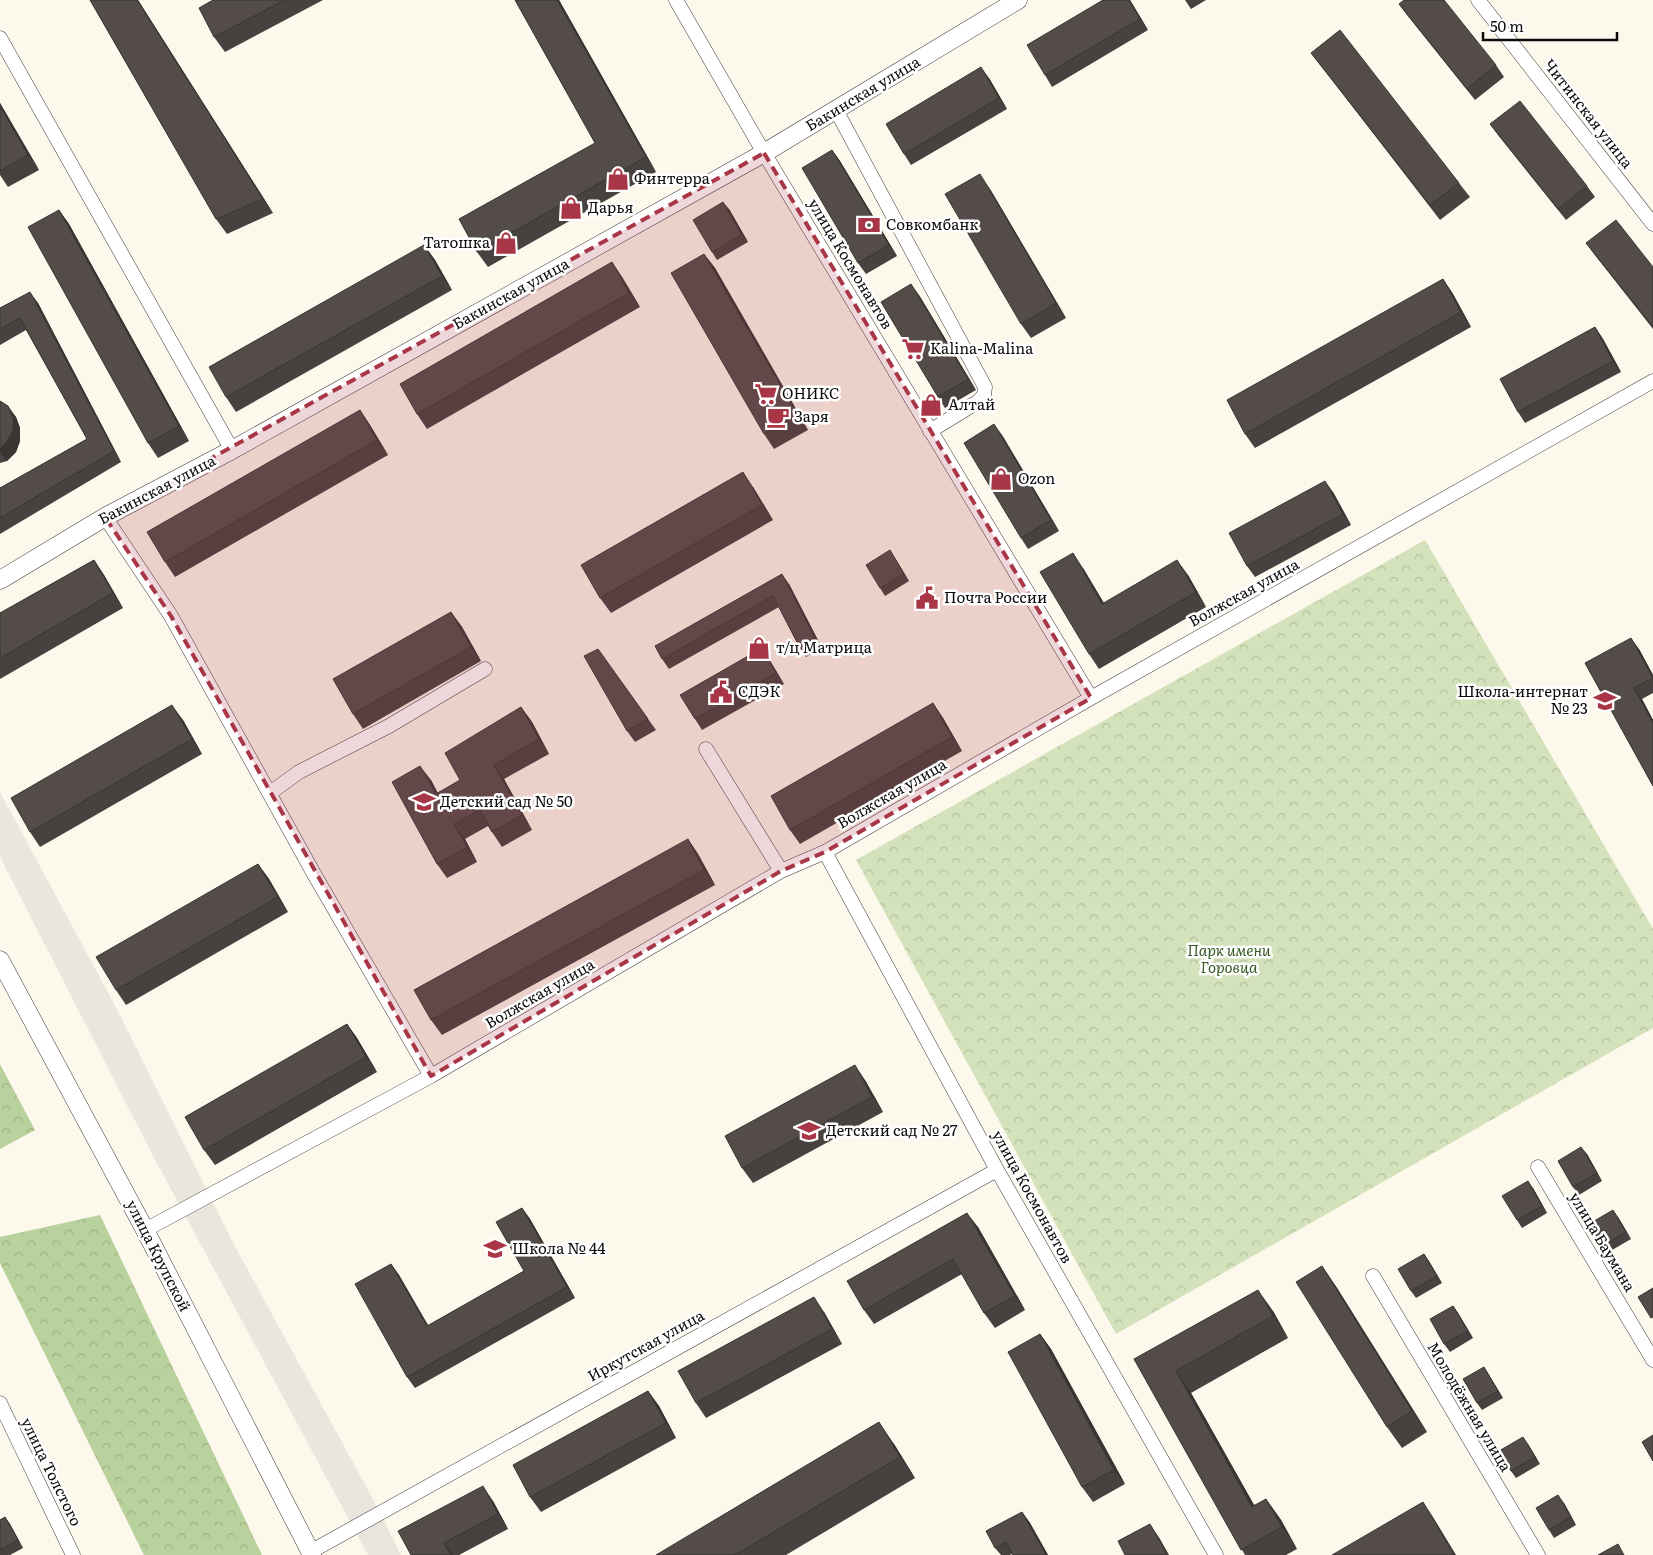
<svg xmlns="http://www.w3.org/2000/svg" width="1653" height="1555" viewBox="0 0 1653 1555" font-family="Literata,serif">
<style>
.forest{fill:url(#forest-crowns)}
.park{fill:url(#park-crowns)}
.plaza{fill:#ebe6dd}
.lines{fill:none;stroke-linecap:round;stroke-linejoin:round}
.minor-casing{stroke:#3e3e3e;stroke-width:15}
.tertiary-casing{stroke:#3e3e3e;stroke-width:19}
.minor{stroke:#fff;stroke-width:14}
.tertiary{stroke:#fff;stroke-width:18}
.wall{fill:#47413f}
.shaded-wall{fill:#3a3533}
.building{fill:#534c49;stroke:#3a3533}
.marked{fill:#a93646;fill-opacity:0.2;stroke:#a93646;stroke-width:4;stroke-dasharray:10 6;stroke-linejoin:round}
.labels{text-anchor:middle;stroke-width:5;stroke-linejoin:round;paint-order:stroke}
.street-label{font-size:15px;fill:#0b0b0b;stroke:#fff}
.poi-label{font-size:15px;fill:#0b0b0b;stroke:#fff;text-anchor:start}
.park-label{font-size:15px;font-style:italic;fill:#355a25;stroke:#fff}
</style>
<defs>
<pattern id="forest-crowns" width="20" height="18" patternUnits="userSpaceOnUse" patternTransform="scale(1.25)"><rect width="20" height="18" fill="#b9d19c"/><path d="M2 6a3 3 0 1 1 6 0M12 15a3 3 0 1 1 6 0" fill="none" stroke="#9eb285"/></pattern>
<pattern id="park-crowns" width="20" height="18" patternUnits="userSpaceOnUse" patternTransform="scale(1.25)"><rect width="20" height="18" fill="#d3e2ba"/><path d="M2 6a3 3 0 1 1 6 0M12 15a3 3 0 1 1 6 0" fill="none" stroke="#b4c19f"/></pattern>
</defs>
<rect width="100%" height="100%" fill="#fdf8ec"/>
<path class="forest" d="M0 1064 35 1130 0 1149Z
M100 1215 262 1555H144L0 1263V1237Z"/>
<path class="park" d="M1425 540 1653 929V1028L1116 1334 856 860Z"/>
<path class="plaza" d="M0 792 120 1015 232 1241 374 1501 401 1555H368L152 1154 0 857Z"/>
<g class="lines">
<defs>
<path id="minor" d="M676 0 764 153 1091 698
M1478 0 1653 224
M0 38 232 450
M836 110 985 387 984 395 979 401 930 431
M105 517 171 616 314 874 431 1076
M706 749 781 871
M270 793 299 772 389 726 485 669
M825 852 997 1170 1216 1555
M1538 1167 1653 1360
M145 1230 431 1076 781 871 825 852 1091 698 1653 381
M1373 1276 1538 1555
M0 1403 73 1555
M310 1552 997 1170"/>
<path id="tertiary" d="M0 580 105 517 232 450 764 153 1018 0
M0 960 145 1230 312 1555"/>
</defs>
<use href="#minor" class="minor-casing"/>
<use href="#tertiary" class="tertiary-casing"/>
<use href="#minor" class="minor"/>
<use href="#tertiary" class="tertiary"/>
</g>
<path class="wall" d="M90 0H138L273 213 227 234 216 219Z
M213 0H323L225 52 214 37Z
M515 0H559L656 172 488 267 477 252 595 143Z
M1103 0H1130L1148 30 1052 87 1045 75Z
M1185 0H1206L1191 9Z
M1399 4 1496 65 1504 77 1475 100 1407 15Z
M1311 53 1459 183 1470 197 1440 220 1322 67Z
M989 78 1007 109 911 165 904 154Z
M0 103 39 170 8 187 0 175Z
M1490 124 1587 186 1595 197 1566 220 1498 135Z
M832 150 840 161 897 256 866 274 858 263Z
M990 189 1066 318 1031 338 1021 324Z
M729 209 748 242 717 260 712 252Z
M59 210 69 224 189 441 158 458 148 443Z
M1586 243 1653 267V329L1594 254Z
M424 245 435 260 452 290 236 412 226 397Z
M704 254 715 268 808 430 774 449 764 434Z
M612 262 622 277 640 307 427 429 417 414Z
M1443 279 1453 294 1471 327 1255 448 1245 434Z
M919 295 976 390 945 408 938 397Z
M38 303 121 462 0 534V488L87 439 26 330 0 345V308Z
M1595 327 1603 339 1621 372 1525 423 1518 412Z
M0 401 16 417 20 428V441L16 452 7 461 0 463Z
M360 410 370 425 388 455 175 577 165 562Z
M1002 435 1059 531 1028 549 1021 538Z
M753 487 773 520 611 613 600 598Z
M1333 492 1351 525 1255 577 1247 566Z
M895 558 909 581 885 596 880 588Z
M94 560 104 575 123 608 0 679V613Z
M1083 568 1104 603 1188 575 1206 607 1099 669 1089 654Z
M789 584 822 648 806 657 799 646 779 607 669 669 662 659Z
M451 612 462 627 481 661 363 729 353 714Z
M762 648 769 659 784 684 702 730 695 719Z
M598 649 656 730 635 742 627 731Z
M1639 649 1653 675V693L1642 699 1653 720V786L1585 663Z
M933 703 943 718 962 751 800 844 790 830Z
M521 707 532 722 549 754 504 779 532 830 502 847 488 826 465 839 477 862 447 878 437 864 431 780 437 793 460 780Z
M183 720 202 754 40 847 30 832Z
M688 839 698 854 715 885 442 1035 431 1020Z
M258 864 269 879 288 912 126 1005 116 990Z
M347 1024 357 1038 377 1072 215 1165 204 1150Z
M865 1080 883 1112 753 1183 742 1168Z
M1587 1154 1602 1181 1579 1195 1573 1187Z
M1533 1188 1547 1213 1522 1228 1517 1220Z
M522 1208 530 1219 575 1298 415 1388 407 1377 391 1264 399 1275 428 1326 524 1271Z
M1618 1217 1631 1239 1607 1253 1602 1246Z
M978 1227 1025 1310 995 1328 984 1313 962 1274 874 1324 864 1310Z
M1424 1254 1442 1283 1416 1298 1411 1291Z
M1322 1266 1337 1288 1427 1432 1402 1448 1387 1427Z
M1453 1306 1458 1313 1473 1338 1450 1352 1444 1344Z
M1273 1311 1288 1338 1191 1393 1254 1505 1266 1499 1281 1520 1297 1549 1286 1555H1245L1134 1359Z
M824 1312 842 1344 706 1418 696 1403Z
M1040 1334 1051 1349 1125 1484 1093 1502 1082 1487Z
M1484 1367 1503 1398 1482 1410 1477 1403Z
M648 1391 659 1406 676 1438 541 1512 530 1497Z
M894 1444 915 1478 786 1555H656Z
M1528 1444 1540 1464 1516 1478 1511 1471Z
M493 1501 508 1529 459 1555H411Z
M1564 1503 1576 1525 1554 1538 1549 1530Z
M1022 1512 1030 1523 1048 1555H1013L1012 1554 1010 1555H1001L995 1548Z
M5 1517 10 1524 23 1548 10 1555H0V1520Z"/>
<path class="shaded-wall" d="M137 0H138L273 213 263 199Z
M557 0H559L656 172 646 157Z
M1129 0H1130L1148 30 1140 19Z
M981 67 989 78 1007 109 999 98Z
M0 103 39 170 28 155 0 106Z
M832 150 840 161 897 256 889 245Z
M980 174 990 189 1066 318 1056 303Z
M723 202 729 209 748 242 742 235Z
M59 210 69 224 189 441 179 426Z
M424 245 435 260 452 290 442 276Z
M704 254 715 268 808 430 798 415Z
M612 262 622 277 640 307 629 293Z
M1443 279 1453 294 1471 327 1461 312Z
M911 284 919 295 976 390 968 379Z
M30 292 38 303 121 462 114 451Z
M1595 327 1603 339 1621 372 1613 361Z
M8 406 16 417 20 428V441L16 452 7 461 0 451V449Z
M360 410 370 425 388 455 377 440Z
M994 424 1002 435 1059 531 1051 520Z
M743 472 753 487 773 520 762 505Z
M1325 481 1333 492 1351 525 1343 514Z
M890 550 895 558 909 581 904 574Z
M1073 553 1083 568 1113 619 1102 604Z
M94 560 104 575 123 608 113 593Z
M1177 560 1188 575 1206 607 1196 592Z
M782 574 789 584 822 648 815 638Z
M451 612 462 627 481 661 471 647Z
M1631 638 1639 649 1653 675V678Z
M762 648 769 659 784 684 776 673Z
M1634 688 1642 699 1653 720V723Z
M933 703 943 718 962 751 952 737Z
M172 705 183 720 202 754 192 739Z
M521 707 532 722 549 754 539 739Z
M494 765 504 779 532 830 522 815Z
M420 766 431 780 446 808 436 794Z
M454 824 465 839 477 862 467 847Z
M688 839 698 854 715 885 704 870Z
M258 864 269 879 288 912 278 897Z
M347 1024 357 1038 377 1072 366 1057Z
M855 1065 865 1080 883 1112 872 1097Z
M1581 1147 1587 1154 1602 1181 1597 1173Z
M1528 1181 1533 1188 1547 1213 1542 1206Z
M522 1208 530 1219 575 1298 567 1287Z
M1613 1210 1618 1217 1631 1239 1626 1232Z
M967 1213 978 1227 1025 1310 1015 1296Z
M1424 1254 1429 1261 1442 1283 1437 1276Z
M391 1264 399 1275 435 1337 427 1326Z
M1322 1266 1337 1288 1427 1432 1412 1411Z
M1258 1290 1273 1311 1288 1338 1273 1316Z
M814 1297 824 1312 842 1344 832 1329Z
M1453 1306 1458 1313 1473 1338 1468 1331Z
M1040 1334 1051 1349 1125 1484 1114 1470Z
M1484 1367 1489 1375 1503 1398 1498 1391Z
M1176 1371 1191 1393 1267 1528 1252 1507Z
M648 1391 659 1406 676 1438 666 1423Z
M879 1422 894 1444 915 1478 900 1457Z
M1523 1437 1528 1444 1540 1464 1535 1457Z
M483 1486 493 1501 508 1529 498 1514Z
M1558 1495 1564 1503 1576 1525 1571 1517Z
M1266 1499 1281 1520 1297 1549 1282 1527Z
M1423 1502 1433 1517 1456 1555H1454Z
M1022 1512 1030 1523 1048 1555H1046Z
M5 1517 10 1524 23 1548 18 1540Z
M1150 1524 1160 1539 1169 1555H1167Z
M444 1543 453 1555H451Z"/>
<path class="building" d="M90 0H137L263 199 216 219Z
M213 0H285L214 37 199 8Z
M515 0H557L646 157 477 252 459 219 595 143Z
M1103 0H1129L1140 19 1045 75 1027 45Z
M1404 0H1444L1496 65 1467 89 1399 4Z
M1340 30 1459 183 1430 205 1311 53Z
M981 67 999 98 904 154 886 124Z
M1520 101 1587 186 1558 209 1490 124Z
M0 106 28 155 0 171Z
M832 150 889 245 858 263 802 168Z
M980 174 1056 303 1021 324 945 194Z
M723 202 742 235 712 252 693 220Z
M59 210 179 426 148 443 28 227Z
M1616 220 1653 267V327L1586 243Z
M424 245 442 276 226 397 209 367Z
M704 254 798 415 764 434 671 273Z
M612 262 629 293 417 414 400 384Z
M1443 279 1461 312 1245 434 1227 400Z
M911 284 968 379 938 397 881 302Z
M30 292 114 451 0 518V488L87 439 20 318 0 329V308Z
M1595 327 1613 361 1518 412 1500 379Z
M0 401 8 406 13 417V430L8 440 0 449Z
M360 410 377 440 165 562 147 532Z
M994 424 1051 520 1021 538 964 443Z
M743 472 762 505 600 598 581 565Z
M1325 481 1343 514 1247 566 1229 533Z
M890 550 904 574 880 588 866 565Z
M1073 553 1102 604 1177 560 1196 592 1089 654 1040 572Z
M94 560 113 593 0 658V613Z
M782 574 815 638 799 646 773 596 662 659 655 646Z
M451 612 471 647 353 714 333 679Z
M1631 638 1653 678 1634 688 1653 723V786L1585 663Z
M762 648 776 673 695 719 680 695Z
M598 649 648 719 627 731 584 656Z
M933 703 952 737 790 830 771 796Z
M172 705 192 739 30 832 11 798Z
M521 707 539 739 494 765 522 815 492 832 480 810 454 824 467 847 437 864 392 782 420 766 436 794 460 780 445 753Z
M688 839 704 870 431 1020 414 990Z
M258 864 278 897 116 990 96 957Z
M347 1024 366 1057 204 1150 185 1117Z
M855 1065 872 1097 742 1168 725 1136Z
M1581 1147 1597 1173 1573 1187 1558 1161Z
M1528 1181 1542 1206 1517 1220 1502 1196Z
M522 1208 567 1287 407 1377 355 1284 391 1264 427 1326 524 1271 496 1222Z
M1613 1210 1626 1232 1602 1246 1589 1224Z
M967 1213 1015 1296 984 1313 953 1259 864 1310 847 1281Z
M1424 1254 1437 1276 1411 1291 1398 1269Z
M1322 1266 1412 1411 1387 1427 1296 1282Z
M1653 1288V1317L1651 1318 1638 1297Z
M1258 1290 1273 1316 1176 1371 1252 1507 1266 1499 1282 1527 1241 1550 1134 1359Z
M814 1297 832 1329 696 1403 678 1371Z
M1453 1306 1468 1331 1444 1344 1430 1319Z
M1040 1334 1114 1470 1082 1487 1008 1352Z
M1484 1367 1498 1391 1477 1403 1463 1379Z
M648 1391 666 1423 530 1497 513 1465Z
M879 1422 900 1457 735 1555H656Z
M1653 1435V1461L1642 1442Z
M1523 1437 1535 1457 1511 1471 1499 1451Z
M483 1486 498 1514 444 1543 451 1555H411L398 1531Z
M1558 1495 1571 1517 1549 1530 1536 1508Z
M1423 1502 1454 1555H1332Z
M1022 1512 1046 1555H1013L1006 1542 995 1548 986 1531Z
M5 1517 18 1540 0 1550V1520Z
M1150 1524 1167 1555H1125L1118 1541Z
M1618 1544 1624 1555H1598Z"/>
<path class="marked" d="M764 153 1091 698 825 852 781 871 431 1076 171 616 105 517Z"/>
<defs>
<symbol id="shop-bare" viewBox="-9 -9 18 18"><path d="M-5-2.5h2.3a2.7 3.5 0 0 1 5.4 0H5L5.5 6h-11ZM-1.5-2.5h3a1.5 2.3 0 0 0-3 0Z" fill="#a93646" stroke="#fff" stroke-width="2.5" paint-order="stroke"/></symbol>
<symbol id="bank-bare" viewBox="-9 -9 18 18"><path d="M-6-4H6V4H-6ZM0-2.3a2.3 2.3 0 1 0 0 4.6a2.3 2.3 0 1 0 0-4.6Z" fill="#a93646" stroke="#fff" stroke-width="2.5" paint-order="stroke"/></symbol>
<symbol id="supermarket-bare" viewBox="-9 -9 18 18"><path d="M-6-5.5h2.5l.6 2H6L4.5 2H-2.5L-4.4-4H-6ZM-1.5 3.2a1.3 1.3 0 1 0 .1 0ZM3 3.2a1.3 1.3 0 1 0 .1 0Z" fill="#a93646" stroke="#fff" stroke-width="2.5" paint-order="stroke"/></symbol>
<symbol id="cafe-bare" viewBox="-9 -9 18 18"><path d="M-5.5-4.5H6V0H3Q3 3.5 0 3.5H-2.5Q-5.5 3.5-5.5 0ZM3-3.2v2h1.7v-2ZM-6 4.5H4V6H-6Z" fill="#a93646" stroke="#fff" stroke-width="2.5" paint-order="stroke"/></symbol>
<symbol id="civic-bare" viewBox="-9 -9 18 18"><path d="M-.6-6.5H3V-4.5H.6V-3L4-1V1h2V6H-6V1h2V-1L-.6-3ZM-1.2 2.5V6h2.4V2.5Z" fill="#a93646" stroke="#fff" stroke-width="2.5" paint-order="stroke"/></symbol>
<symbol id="school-bare" viewBox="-9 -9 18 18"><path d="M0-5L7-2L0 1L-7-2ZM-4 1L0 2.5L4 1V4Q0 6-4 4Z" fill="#a93646" stroke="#fff" stroke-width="2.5" paint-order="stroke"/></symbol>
</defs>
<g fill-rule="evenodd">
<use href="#shop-bare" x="602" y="163" width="32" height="32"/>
<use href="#shop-bare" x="555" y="192" width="32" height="32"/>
<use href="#bank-bare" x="853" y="209" width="32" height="32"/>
<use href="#shop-bare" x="490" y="227" width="32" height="32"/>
<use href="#supermarket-bare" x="897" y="333" width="32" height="32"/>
<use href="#supermarket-bare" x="750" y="378" width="32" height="32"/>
<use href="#shop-bare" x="915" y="389" width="32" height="32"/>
<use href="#cafe-bare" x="762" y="401" width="32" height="32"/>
<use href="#shop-bare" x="985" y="463" width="32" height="32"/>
<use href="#civic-bare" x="911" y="582" width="32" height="32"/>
<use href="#shop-bare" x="743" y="632" width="32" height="32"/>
<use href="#civic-bare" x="705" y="676" width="32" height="32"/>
<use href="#school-bare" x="1589" y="685" width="32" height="32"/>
<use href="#school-bare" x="408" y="786" width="32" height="32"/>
<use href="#school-bare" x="793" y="1115" width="32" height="32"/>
<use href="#school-bare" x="479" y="1233" width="32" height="32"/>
</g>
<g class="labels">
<g class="street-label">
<text transform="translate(863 94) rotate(-31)" y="5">Бакинская улица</text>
<text transform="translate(1588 114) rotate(52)" y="5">Читинская улица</text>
<text transform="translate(850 264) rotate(59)" y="5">улица Космонавтов</text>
<text transform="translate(511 294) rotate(-29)" y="5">Бакинская улица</text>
<text transform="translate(157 490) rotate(-28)" y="5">Бакинская улица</text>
<text transform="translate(1244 593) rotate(-29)" y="5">Волжская улица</text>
<text transform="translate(892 794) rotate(-30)" y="5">Волжская улица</text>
<text transform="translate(540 994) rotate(-30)" y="5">Волжская улица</text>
<text transform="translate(1032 1197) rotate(61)" y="5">улица Космонавтов</text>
<text transform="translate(1602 1242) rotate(59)" y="5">улица Баумана</text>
<text transform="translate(158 1256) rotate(63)" y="5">улица Крупской</text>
<text transform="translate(646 1346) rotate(-29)" y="5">Иркутская улица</text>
<text transform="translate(1469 1407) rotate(59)" y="5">Молодёжная улица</text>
<text transform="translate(51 1472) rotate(64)" y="5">улица Толстого</text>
</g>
<g class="poi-label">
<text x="634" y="184">Финтерра</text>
<text x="588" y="213">Дарья</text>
<text x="886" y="230">Совкомбанк</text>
<text x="490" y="248" text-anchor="end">Татошка</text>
<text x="930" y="354">Kalina-Malina</text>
<text x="782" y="399">ОНИКС</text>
<text x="948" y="410">Алтай</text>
<text x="794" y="422">Заря</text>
<text x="1018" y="484">Ozon</text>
<text x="944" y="603">Почта России</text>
<text x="776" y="653">т/ц Матрица</text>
<text x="738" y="697">СДЭК</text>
<text x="1588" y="697" text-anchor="end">Школа-интернат<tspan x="1588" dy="17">№ 23</tspan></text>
<text x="440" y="807">Детский сад № 50</text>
<text x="826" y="1136">Детский сад № 27</text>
<text x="512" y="1254">Школа № 44</text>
</g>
<g class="park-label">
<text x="1229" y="956">Парк имени<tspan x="1229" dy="17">Горовца</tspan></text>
</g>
</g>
<path d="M1483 32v8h134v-8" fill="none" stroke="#0b0b0b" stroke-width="2.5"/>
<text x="1490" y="32" font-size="15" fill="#0b0b0b" stroke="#ffffff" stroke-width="4" paint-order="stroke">50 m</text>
</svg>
